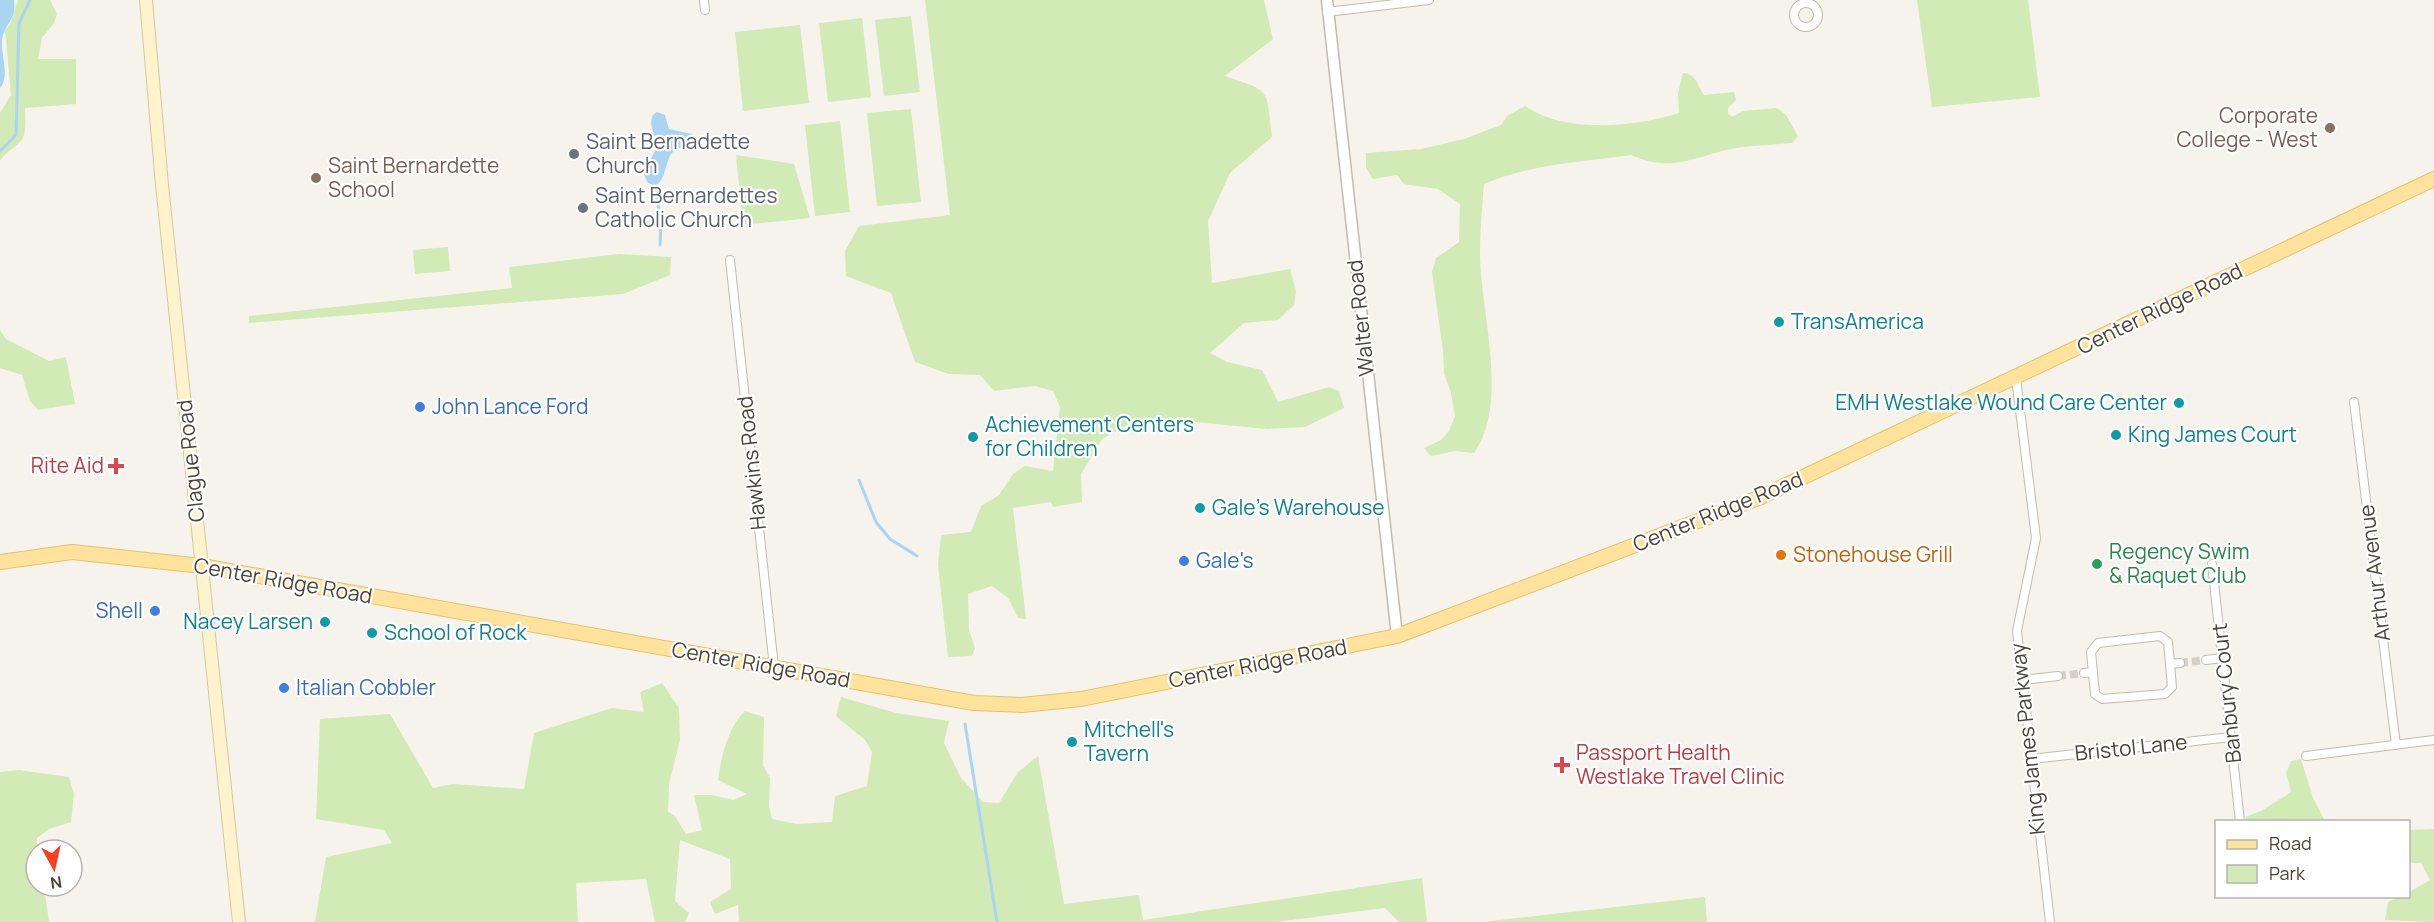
<svg xmlns="http://www.w3.org/2000/svg" width="2434" height="922" viewBox="0 0 2434 922" font-family="Manrope,sans-serif">
<style>
.green{fill:#d2eab5}
.water{fill:#a9d4f2}
.lines{fill:none;stroke-linecap:round;stroke-linejoin:round}
.stream{stroke:#a9d4f2;stroke-width:3}
.minor-tunnel{stroke:#d4d0c8;stroke-width:8;stroke-dasharray:8 4;stroke-linecap:butt}
.minor-casing{stroke:#c2bbae;stroke-width:10}
.tertiary-casing{stroke:#c2bbae;stroke-width:13}
.secondary-casing{stroke:#d6c79b;stroke-width:14}
.primary-casing{stroke:#e6c16a;stroke-width:16}
.minor{stroke:#fff;stroke-width:8}
.tertiary{stroke:#fff;stroke-width:10}
.secondary{stroke:#fff3cd;stroke-width:12}
.primary{stroke:#ffe39c;stroke-width:14}
.education-dot{fill:#8d6e63;stroke:#fff;stroke-width:2}
.worship-dot{fill:#6b7280;stroke:#fff;stroke-width:2}
.culture-dot{fill:#0f9aa8;stroke:#fff;stroke-width:2}
.shop-dot{fill:#3f7fe0;stroke:#fff;stroke-width:2}
.health-dot{fill:#e0444e;stroke:#fff;stroke-width:2}
.food-dot{fill:#e8710a;stroke:#fff;stroke-width:2}
.leisure-dot{fill:#2e9e5b;stroke:#fff;stroke-width:2}
.labels{text-anchor:middle;stroke-width:4.5;stroke-linejoin:round;paint-order:stroke}
.education-label{font-size:21px;fill:#785e54;stroke:#fff;text-anchor:end}
.worship-label{font-size:21px;fill:#5b616d;stroke:#fff;text-anchor:start}
.street-label{font-size:21px;fill:#4b4439;stroke:#fff}
.culture-label{font-size:21px;fill:#0d838f;stroke:#fff;text-anchor:start}
.shop-label{font-size:21px;fill:#366cbe;stroke:#fff;text-anchor:start}
.health-label{font-size:21px;fill:#be3a42;stroke:#fff;text-anchor:end}
.leisure-label{font-size:21px;fill:#27864d;stroke:#fff;text-anchor:start}
.food-label{font-size:21px;fill:#c56008;stroke:#fff;text-anchor:start}
</style>
<rect width="100%" height="100%" fill="#f6f3ec"/>
<path class="green" d="M18 0H50L57 14 54 23 42 38 38 59H76V104L25 108C25 118 27 133 21 141 14 149 5 152 0 161V113L11 95 5 30 10 25Z
M925 0H1264L1273 39 1225 76C1271 92 1266 86 1272 137L1230 173 1208 221 1212 283 1290 269 1296 291 1294 305 1278 320 1244 323 1210 353 1227 362 1262 370 1278 402 1329 387 1339 391 1344 408 1305 427 1267 429 1184 421 1127 425 1102 439 1081 474 1082 502 1053 507 1051 502 1013 508 1026 619 1018 618 1008 598 992 586 968 594 969 630 975 648 972 656 948 657 938 565 941 535 971 532 981 506 999 495 1013 474 1025 466 1053 471 1060 407 1053 391 1035 386 994 391 980 375 949 374 915 362 891 293 846 276 845 251 859 226 950 215Z
M1917 0H2028L2040 97 1932 107Z
M911 16 920 92 884 96 875 20Z
M862 18 871 97 828 102 819 23Z
M800 25 809 103 743 111 735 32Z
M1683 73C1697 74 1697 85 1704 95L1734 92 1736 100 1728 108V114L1732 117 1743 111 1777 108 1786 115 1798 136 1792 143C1770 145 1747 145 1726 150 1691 159 1668 172 1631 155 1582 162 1531 164 1484 184 1482 207 1480 230 1480 253 1480 312 1510 402 1474 453L1455 451 1431 456 1424 448 1441 440 1449 431 1455 416 1451 393 1444 373 1443 351 1432 272 1436 258 1459 242 1460 204 1438 189 1404 184 1397 175 1373 179 1366 168V153L1421 149 1464 139 1501 125 1507 116 1525 106C1565 134 1635 127 1679 113L1678 93Z
M911 109 921 202 877 206 867 113Z
M840 121 850 212 815 216 805 125Z
M736 155 794 164 810 218 743 225Z
M448 247 450 271 415 274 413 250Z
M619 254 671 257 670 275 623 294 249 323V316L512 288 509 267Z
M0 330 6 339 49 361 66 357 75 404 38 410 30 401 22 375 0 368Z
M662 683 679 708 680 740 669 784 668 812 675 816 686 834 702 830 694 795H712L733 800 747 794 718 780C721 757 728 727 745 711L764 717 763 765 770 778 769 807 772 819 797 824 832 822 835 796 867 786 872 752 865 740 836 716 841 697 896 713 949 721 944 743 961 778 983 802 999 803 1018 772 1038 756 1064 904 1139 895 1143 920 1422 878 1427 922H1399L1385 908 1276 922H739L738 905 715 914 710 902 731 889 730 859 680 840 675 901 689 913 685 922H655L646 879 576 883 578 922H315L326 857 392 843 384 830 316 819 320 719 390 714 433 788 453 784 524 789 534 733 612 708 644 712 640 692Z
M2301 759 2313 798 2325 821H2248L2245 817 2261 811 2291 792 2286 773 2291 761Z
M19 770 69 777 74 794 71 822 49 829 37 838 36 886H44L49 922H0V772Z
M2434 829V922L2385 920 2388 902 2399 897 2408 896 2409 892 2430 880 2421 863H2409V830Z
M1705 897 1707 922H1482Z"/>
<path class="water" d="M0 0H14C17 21 4 23 2 41 1 55 10 77 0 88Z
M657 112 665 115 669 129 692 134 695 140 692 146C687 147 681 147 677 149 663 156 669 178 655 186L648 183 644 175C646 163 656 155 656 143 655 131 648 127 653 115Z"/>
<g class="lines">
<path class="stream" d="M0 151 16 135 19 23 30 0
M655 186 661 223 660 245
M859 480 876 522 890 539 917 556
M965 724 997 922"/>
<path class="minor-tunnel" d="M2180 663 2206 660
M2058 676 2084 673"/>
<defs>
<path id="minor" d="M704 0 705 10
M1794 15a12 12 0 1 1 24 0a12 12 0 1 1-24 0Z
M1327 12 1429 0
M730 260 774 667
M2016 378 2036 538 2017 631 2050 922
M2354 402 2396 745
M2212 564 2240 822
M2160 636 2168 642 2172 687 2165 694 2102 699 2095 694 2091 652 2098 643Z
M2206 660 2223 658
M2170 664 2180 663
M2084 673 2093 672
M2022 680 2058 676
M2306 756 2434 740
M2031 759 2231 737"/>
<path id="tertiary" d="M1327 0 1397 636"/>
<path id="secondary" d="M146 0 162 185 239 922"/>
<path id="primary" d="M0 562 72 552 202 566 974 703 1022 705 1081 699 1397 636 1761 497 2434 179"/>
</defs>
<use href="#minor" class="minor-casing"/>
<use href="#tertiary" class="tertiary-casing"/>
<use href="#secondary" class="secondary-casing"/>
<use href="#primary" class="primary-casing"/>
<use href="#minor" class="minor"/>
<use href="#tertiary" class="tertiary"/>
<use href="#secondary" class="secondary"/>
<use href="#primary" class="primary"/>
</g>
<g class="education-dot">
<circle cx="2330" cy="128" r="6"/>
<circle cx="316" cy="178" r="6"/>
</g>
<g class="worship-dot">
<circle cx="574" cy="154" r="6"/>
<circle cx="583" cy="208" r="6"/>
</g>
<g class="culture-dot">
<circle cx="1779" cy="322" r="6"/>
<circle cx="2179" cy="403" r="6"/>
<circle cx="2116" cy="435" r="6"/>
<circle cx="973" cy="437" r="6"/>
<circle cx="1200" cy="508" r="6"/>
<circle cx="325" cy="622" r="6"/>
<circle cx="372" cy="633" r="6"/>
<circle cx="1072" cy="742" r="6"/>
</g>
<g class="shop-dot">
<circle cx="420" cy="407" r="6"/>
<circle cx="1184" cy="561" r="6"/>
<circle cx="155" cy="611" r="6"/>
<circle cx="284" cy="688" r="6"/>
</g>
<g class="health-dot">
<path d="M113 457h6v6h6v6h-6v6h-6v-6h-6v-6h6z"/>
<path d="M1559 756h6v6h6v6h-6v6h-6v-6h-6v-6h6z"/>
</g>
<circle class="food-dot" cx="1781" cy="555" r="6"/>
<circle class="leisure-dot" cx="2097" cy="564" r="6"/>
<g class="labels">
<g class="education-label">
<text x="2318" y="123">Corporate<tspan x="2318" dy="24">College - West</tspan></text>
<text x="328" y="173" text-anchor="start">Saint Bernardette<tspan x="328" dy="24">School</tspan></text>
</g>
<g class="worship-label">
<text x="586" y="149">Saint Bernadette<tspan x="586" dy="24">Church</tspan></text>
<text x="595" y="203">Saint Bernardettes<tspan x="595" dy="24">Catholic Church</tspan></text>
</g>
<g class="street-label">
<text transform="translate(2160 309) rotate(-26)" y="7">Center Ridge Road</text>
<text transform="translate(1361 318) rotate(-96)" y="7">Walter Road</text>
<text transform="translate(191 461) rotate(-96)" y="7">Clague Road</text>
<text transform="translate(752 463) rotate(-96)" y="7">Hawkins Road</text>
<text transform="translate(1718 512) rotate(-22)" y="7">Center Ridge Road</text>
<text transform="translate(2375 573) rotate(-97)" y="7">Arthur Avenue</text>
<text transform="translate(283 581) rotate(10)" y="7">Center Ridge Road</text>
<text transform="translate(1258 664) rotate(-11)" y="7">Center Ridge Road</text>
<text transform="translate(761 665) rotate(10)" y="7">Center Ridge Road</text>
<text transform="translate(2227 693) rotate(-96)" y="7">Banbury Court</text>
<text transform="translate(2028 739) rotate(-96)" y="7">King James Parkway</text>
<text transform="translate(2131 748) rotate(-6)" y="7">Bristol Lane</text>
</g>
<g class="culture-label">
<text x="1791" y="329">TransAmerica</text>
<text x="2167" y="410" text-anchor="end">EMH Westlake Wound Care Center</text>
<text x="985" y="432">Achievement Centers<tspan x="985" dy="24">for Children</tspan></text>
<text x="2128" y="442">King James Court</text>
<text x="1212" y="515">Gale's Warehouse</text>
<text x="313" y="629" text-anchor="end">Nacey Larsen</text>
<text x="384" y="640">School of Rock</text>
<text x="1084" y="737">Mitchell's<tspan x="1084" dy="24">Tavern</tspan></text>
</g>
<g class="shop-label">
<text x="432" y="414">John Lance Ford</text>
<text x="1196" y="568">Gale's</text>
<text x="143" y="618" text-anchor="end">Shell</text>
<text x="296" y="695">Italian Cobbler</text>
</g>
<g class="health-label">
<text x="104" y="473">Rite Aid</text>
<text x="1576" y="760" text-anchor="start">Passport Health<tspan x="1576" dy="24">Westlake Travel Clinic</tspan></text>
</g>
<g class="leisure-label">
<text x="2109" y="559">Regency Swim<tspan x="2109" dy="24">&amp; Raquet Club</tspan></text>
</g>
<g class="food-label">
<text x="1793" y="562">Stonehouse Grill</text>
</g>
</g>
<rect x="2215" y="820" width="195" height="78" fill="#ffffff" stroke="#b7b4b0" stroke-width="1.5"/>
<rect x="2227" y="840" width="30" height="9" fill="#ffe39c" stroke="#b7b4b0" stroke-width="1.5"/>
<text x="2269" y="850" font-size="18" fill="#4b4439">Road</text>
<rect x="2227" y="865" width="30" height="18" fill="#d2eab5" stroke="#b7b4b0" stroke-width="1.5"/>
<text x="2269" y="880" font-size="18" fill="#4b4439">Park</text>
<g transform="translate(54 868) rotate(172)"><circle r="28" fill="#ffffff" stroke="#b7b4b0" stroke-width="1.5"/>
<path d="M0-4.5L10 22L0 15L-10 22Z" fill="#fc3f1d"/>
<text y="-9" font-size="16" font-weight="bold" text-anchor="middle" fill="#4b4439">N</text>
</g>
</svg>
